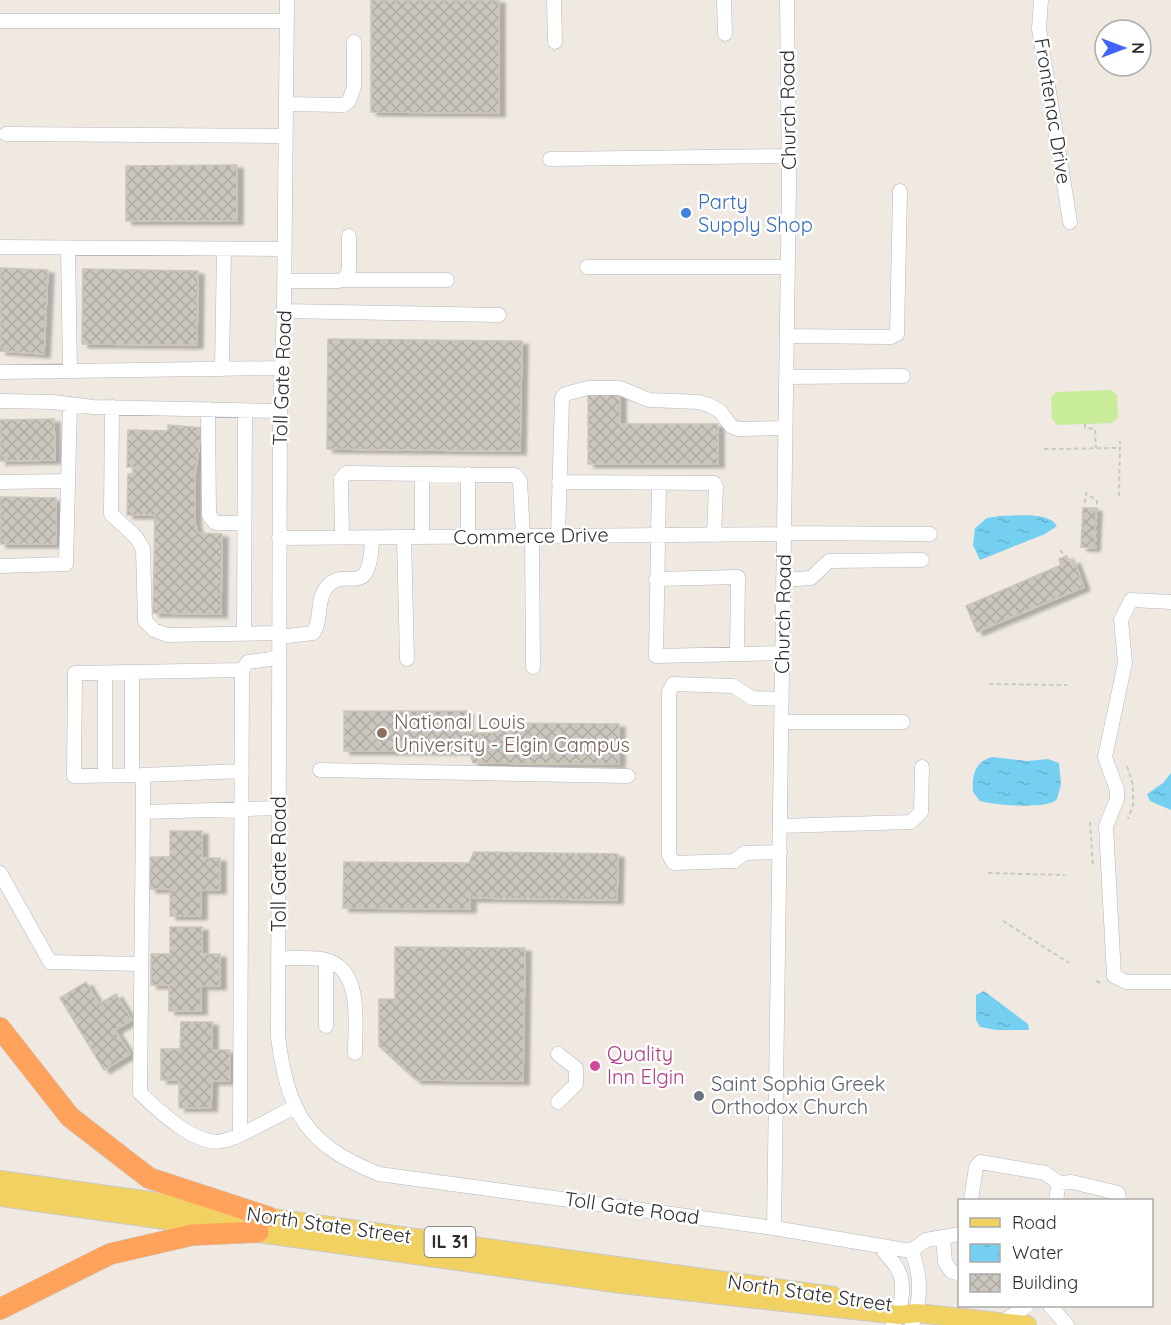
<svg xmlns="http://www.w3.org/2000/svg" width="1171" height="1325" viewBox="0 0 1171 1325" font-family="Quicksand,sans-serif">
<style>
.pitch{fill:#c9ec9a}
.water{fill:url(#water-ripples)}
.building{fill:url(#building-cross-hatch);stroke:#cbc5ba;stroke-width:1.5;filter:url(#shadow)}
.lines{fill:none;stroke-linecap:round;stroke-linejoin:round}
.minor-casing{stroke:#b4b7c1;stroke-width:15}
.major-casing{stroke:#c9c9c9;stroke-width:20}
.highway-casing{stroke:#c9c9c9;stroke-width:22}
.path{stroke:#c9c9c9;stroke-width:2;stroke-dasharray:4.5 3;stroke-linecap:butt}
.minor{stroke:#fff;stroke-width:14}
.major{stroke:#f2d163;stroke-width:18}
.highway{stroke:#ffa35c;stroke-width:21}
.shop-dot{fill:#3f7fe0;stroke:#fff;stroke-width:2}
.education-dot{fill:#8d6e63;stroke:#fff;stroke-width:2}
.hotel-dot{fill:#d1479c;stroke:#fff;stroke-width:2}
.worship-dot{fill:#6b7280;stroke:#fff;stroke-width:2}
.labels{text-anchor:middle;stroke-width:5;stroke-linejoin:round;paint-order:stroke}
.shield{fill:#fff;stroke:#6d6d6d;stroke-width:1.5}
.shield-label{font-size:18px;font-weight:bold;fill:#2e2e2e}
.street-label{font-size:20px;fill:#2e2e2e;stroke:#fff}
.shop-label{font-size:20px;fill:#366cbe;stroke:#fff;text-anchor:start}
.education-label{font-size:20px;fill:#785e54;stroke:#fff;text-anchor:start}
.hotel-label{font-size:20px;fill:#b23c85;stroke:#fff;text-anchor:start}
.worship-label{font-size:20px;fill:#5b616d;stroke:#fff;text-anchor:start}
</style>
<defs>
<pattern id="water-ripples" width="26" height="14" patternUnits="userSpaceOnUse" patternTransform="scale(1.5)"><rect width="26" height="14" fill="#75cff0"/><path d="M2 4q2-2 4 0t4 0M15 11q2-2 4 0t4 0" fill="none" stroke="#66b2ce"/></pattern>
<pattern id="building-cross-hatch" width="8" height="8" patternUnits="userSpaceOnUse" patternTransform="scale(1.5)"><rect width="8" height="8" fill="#cbc7bf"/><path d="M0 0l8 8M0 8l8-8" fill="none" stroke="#afaba4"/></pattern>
<filter id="shadow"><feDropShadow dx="6" dy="3.5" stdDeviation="1.5" flood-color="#0004"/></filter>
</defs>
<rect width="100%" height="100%" fill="#efe9e1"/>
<path class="pitch" d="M1111 390 1117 395 1118 418 1112 423 1057 425 1052 419 1051 398 1056 392Z"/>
<path class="water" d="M1000 516C1015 516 1049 511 1057 526L1045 534 980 560 973 545 975 528 987 518Z
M992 757 1028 761 1048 759 1059 763 1061 784 1057 799C1048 810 994 805 980 801L973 792C972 776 974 762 992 757Z
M1171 773V810L1150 801 1147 794 1163 783Z
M984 991 1028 1024 1029 1030H997L980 1027 976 1020V995Z"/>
<path class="building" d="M371 0H499V113L371 112Z
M237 165V221H126V166Z
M0 268 48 270 44 354 0 351Z
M83 269 198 271 197 345 82 344Z
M328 339 522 341 520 451 327 449Z
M588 388H620V424H718V464H588Z
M54 419 55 460 0 461V420Z
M168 425 202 428 195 475V523L198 533 222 534 221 614 153 613 155 515H127L128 474H133V467H127L128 430 168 431Z
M0 497 56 498V544H0Z
M1083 508H1096L1094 548 1081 547Z
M1067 556 1069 562 1074 560 1084 587 977 632 966 606 1061 565 1059 559Z
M344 711H467V733H494V723L619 724V764L473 763 469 751H344Z
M170 831H202V858H220V890H201V916H170V889H150V857H170Z
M474 852 618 854 617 900 470 898V909L343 908 344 862 469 863Z
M170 927H202V954H220V986H201V1011H169V985H151V954H170Z
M395 947 525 948 523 1081 416 1080 379 1046V999H395Z
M86 982 99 1004 116 994 132 1020 115 1030 130 1054 104 1070 60 998Z
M181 1022H212V1050H230V1081H212L211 1108H179V1080H161V1049H180Z"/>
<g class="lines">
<defs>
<path id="minor" d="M287 0 284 311 280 411 278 1037C288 1113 306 1145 379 1174L774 1228 911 1251C922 1273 921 1302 912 1325
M554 0 555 42
M724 0 725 34
M1041 0 1039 29 1070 222
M0 21H286
M286 104 344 105 349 101 354 87V42
M6 134 285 136
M550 159 788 156
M0 247 284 249
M68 248 70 371
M587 267H788
M342 280H447
M285 281H339L345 278 349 270V236
M284 311 499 315
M787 336 891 337 897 334 900 191
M222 369 224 249
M0 372 282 368
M786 377 903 376
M0 401 53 402 93 407 280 411
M112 407 111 514 136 537 143 549 145 621 154 630 167 635 279 633
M208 409 209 515 215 523H244
M422 474V537
M468 474V537
M0 482 68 481
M559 482 714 483 716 487 714 535
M659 483 656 656 782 653
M784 533 930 534
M532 536 533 667
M558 536 562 398 565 394 588 388H620L649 400 699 402 709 405 720 411 731 426 738 429 785 428
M404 537 407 659
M279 538 784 534
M342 538 341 479 346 473 515 475 520 481 523 536
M0 566 66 564 70 404
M656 579 738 577 737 654
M783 580 811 578 829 561 922 560
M1171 602 1131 600 1121 620 1125 663 1105 757 1117 790V799L1106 826 1114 976 1126 982H1171
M244 634 245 410
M279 637 313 633C322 622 316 601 326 588 346 562 370 606 372 538
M132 672V775
M105 673V776
M782 722H903
M320 770 628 776
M143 775 242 771
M279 808 143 812 140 1093C158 1110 196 1147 223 1141 242 1137 275 1116 295 1107
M143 812V775L74 776 75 673 242 670
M781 826 911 822 921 812 922 767
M780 852 745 853 734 861 674 863 669 855V692L673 684 733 686 752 698 782 699
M0 873 50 962 141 964
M278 958C293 959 312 956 326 960 363 970 355 1024 355 1053
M326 960V1026
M558 1102 576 1084V1068L558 1054
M240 1133 242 670 248 662 279 658
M1059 1183 1072 1182 1118 1193 1119 1200
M971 1200 976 1167 980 1162 1045 1173 1059 1183 1056 1200
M774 1228 789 184 787 0
M943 1238 945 1262 951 1271 960 1274
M880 1247C886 1254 894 1262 898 1270 906 1285 901 1311 893 1325
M911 1251 926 1240 960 1234
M1050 1306 1067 1325
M1002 1322 1027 1306"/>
<path id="major" d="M0 1180 833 1296
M0 1197 622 1284 899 1315 917 1313 1027 1325"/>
<path id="highway" d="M0 1028 70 1117 149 1178 268 1217
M0 1309 110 1254 192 1235 258 1232"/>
</defs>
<use href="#minor" class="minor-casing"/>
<use href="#major" class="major-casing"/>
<use href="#highway" class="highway-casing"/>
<path class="path" d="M1085 424V428L1095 429 1096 448
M1044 449 1120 448
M1119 496 1120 441
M1085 503 1086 493 1097 501 1096 549
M1060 550 1065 557
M997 630 1069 600
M989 684 1067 685
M1127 766 1133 785V805L1128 819
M1090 822 1093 867
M988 873 1065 875
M1003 921 1069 963
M1096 981 1103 984"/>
<use href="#minor" class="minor"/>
<use href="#major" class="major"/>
<use href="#highway" class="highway"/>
</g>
<circle class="shop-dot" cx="686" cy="213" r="6"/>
<circle class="education-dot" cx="382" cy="733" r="6"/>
<circle class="hotel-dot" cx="595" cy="1066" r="6"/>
<circle class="worship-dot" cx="699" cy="1096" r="6"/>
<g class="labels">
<rect class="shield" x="424.5" y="1227" width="51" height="30" rx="4.5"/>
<g class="shield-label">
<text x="450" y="1248">IL 31</text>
</g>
<g class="street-label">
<text transform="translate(788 110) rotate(-91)" y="7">Church Road</text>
<text transform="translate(1053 111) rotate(81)" y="7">Frontenac Drive</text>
<text transform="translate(282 378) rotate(-88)" y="7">Toll Gate Road</text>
<text transform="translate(531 536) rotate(-1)" y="7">Commerce Drive</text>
<text transform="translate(783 614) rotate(-89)" y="7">Church Road</text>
<text transform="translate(279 864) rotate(-90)" y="7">Toll Gate Road</text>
<text transform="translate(632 1208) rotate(8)" y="7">Toll Gate Road</text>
<text transform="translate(329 1225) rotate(8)" y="7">North State Street</text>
<text transform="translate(810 1293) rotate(8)" y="7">North State Street</text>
</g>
<g class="shop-label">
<text x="698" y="209">Party<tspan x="698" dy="23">Supply Shop</tspan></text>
</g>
<g class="education-label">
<text x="394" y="729">National Louis<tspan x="394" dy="23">University - Elgin Campus</tspan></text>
</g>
<g class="hotel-label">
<text x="607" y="1061">Quality<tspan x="607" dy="23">Inn Elgin</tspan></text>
</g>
<g class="worship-label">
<text x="711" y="1091">Saint Sophia Greek<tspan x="711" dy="23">Orthodox Church</tspan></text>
</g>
</g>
<rect x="958" y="1199" width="195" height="108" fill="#ffffff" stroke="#ababab" stroke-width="1.5"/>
<rect x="970" y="1218" width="30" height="9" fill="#f2d163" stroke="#ababab" stroke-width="1.5"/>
<text x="1012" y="1229" font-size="18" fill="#2e2e2e">Road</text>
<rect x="970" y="1244" width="30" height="18" fill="url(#water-ripples)" stroke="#ababab" stroke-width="1.5"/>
<text x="1012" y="1259" font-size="18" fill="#2e2e2e">Water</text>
<rect x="970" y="1274" width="30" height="18" fill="url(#building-cross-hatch)" stroke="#ababab" stroke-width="1.5"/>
<text x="1012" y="1289" font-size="18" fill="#2e2e2e">Building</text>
<g transform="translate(1123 48) rotate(90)"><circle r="28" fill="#ffffff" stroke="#ababab" stroke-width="1.5"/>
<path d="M0-4.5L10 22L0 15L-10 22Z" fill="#4264fb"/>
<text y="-9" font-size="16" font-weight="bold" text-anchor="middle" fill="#2e2e2e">N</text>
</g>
</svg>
